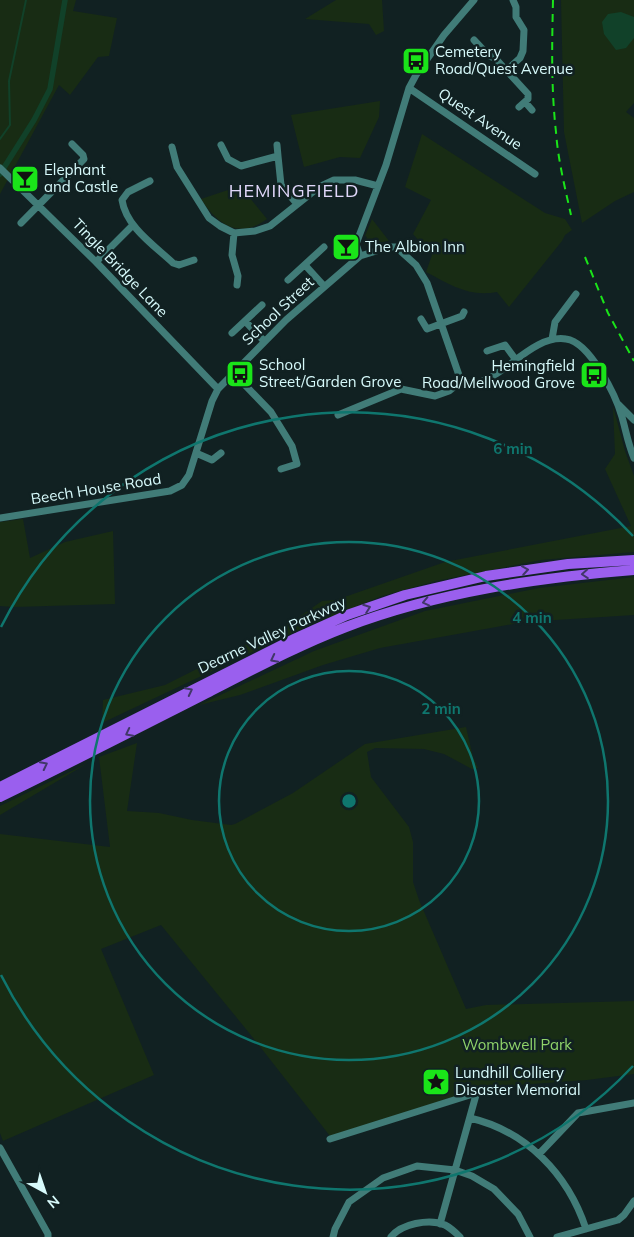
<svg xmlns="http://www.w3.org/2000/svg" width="634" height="1237" viewBox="0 0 634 1237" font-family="Mulish,sans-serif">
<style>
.green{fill:#182c14}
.water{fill:#114129}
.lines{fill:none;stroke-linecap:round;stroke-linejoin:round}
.stream{stroke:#114129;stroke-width:2}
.canal{stroke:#114129;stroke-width:5.5}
.minor{stroke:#417c78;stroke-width:7}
.highway{stroke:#9a5fee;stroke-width:10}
.rail{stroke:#1ae419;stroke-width:2;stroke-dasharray:8 6;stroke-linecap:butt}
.oneway{stroke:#413769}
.ring{fill:none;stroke:#0f766e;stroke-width:2.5}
.labels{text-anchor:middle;stroke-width:5;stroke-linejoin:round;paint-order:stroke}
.poi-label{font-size:15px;fill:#d7fafb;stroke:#112122;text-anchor:start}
.street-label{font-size:15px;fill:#d7fafb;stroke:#112122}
.park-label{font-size:15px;fill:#8fd36a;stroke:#112122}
.quarter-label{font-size:18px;letter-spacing:1px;fill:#e1d8fb;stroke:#112122}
.centre{fill:#0f766e;stroke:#112122;stroke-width:2.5}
.ring-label{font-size:15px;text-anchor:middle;font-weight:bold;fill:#0f766e;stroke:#112122;stroke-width:5;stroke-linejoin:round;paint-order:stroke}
</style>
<rect width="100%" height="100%" fill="#112122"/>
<path class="green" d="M0 0H76L73 11 117 18 109 56 98 57 70 95 59 85 0 194Z
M336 0H382L384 31 376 35 369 24 305 19Z
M561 0H634V103L626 112 634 118V192L615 201 582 223 564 132Z
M380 101 379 117 360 158 340 157 304 167 291 115Z
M422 134 545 213 565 219 572 230 565 235 562 241 509 307 497 292C468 297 451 285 426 272L432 255 413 234 431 200 405 187Z
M240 186 267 219C239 240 217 224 201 199Z
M372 219 389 241 364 245 367 237 365 236Z
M613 406 625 451 634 476V552L541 560 436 581 382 596 305 627 102 723 103 700 165 685 296 619 322 601 336 600 445 562 631 526 605 469 615 454Z
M23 519 30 558 65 542 113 531 115 604 14 607 0 606V522Z
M634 577V615L524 622 380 648 323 665 240 695 199 705 314 651 425 611 539 588Z
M466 727 473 757 478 768 472 769 444 754 424 749 375 748 367 752 371 777 409 827 413 842V882L419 900 466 1009 486 1005 634 1001V1074L587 1080 518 1085 478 1096 476 1090 330 1136 250 1034 161 925 101 949 154 1075 3 1141 0 1133V834L110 847 99 757 137 743 127 811 159 813 192 820 231 825 235 824 293 793 365 744Z
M88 763 0 815V806Z"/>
<path class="water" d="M621 12 634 17V38L626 48 616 50 604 34 602 22 608 14Z"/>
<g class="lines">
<path class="stream" d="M0 139 10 125 9 81 26 0"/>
<path class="canal" d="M0 174 34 120 50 89 65 0"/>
<path class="minor" d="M474 40 488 55 496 59 528 94V99L519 107
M507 70 520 58 523 51 524 30 516 17V7L513 0
M409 88 535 174
M525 102 532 110
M221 145 228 159 241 166 278 156 281 185 297 204
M277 145 278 156
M172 147 177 167 209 218 220 226 234 233 255 231 270 226 319 187 334 180H355L378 186
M0 168 96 262 218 389
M150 181 128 192 122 200C126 227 155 246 173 263L179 265 194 260
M21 223 84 159 83 155 72 144
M234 233 232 255 238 276 237 285
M360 256 356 244 386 165 409 88 416 75 444 35 474 0
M96 262 133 225
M305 265 324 286
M288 280 324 247
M421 319 427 329 462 316 464 312
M245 321 264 341
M232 333 262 305
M552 339 555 322 576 294
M487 351 505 345 516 360
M236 371 243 378 245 385 271 412 292 446 297 464 281 469
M618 404 634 420
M338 415 401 389 435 396 449 391 461 381
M196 453 212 460 221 453
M0 518 170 491 182 485 189 475 212 401 218 389 286 320 360 256 389 247H396L416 265 427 283 461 381C492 397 527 333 566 339 590 342 616 396 622 417 626 431 628 444 634 458
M470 1118C526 1131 568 1174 586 1229
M330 1139 473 1094 476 1095 440 1224
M0 1148 48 1234V1237
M539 1154 578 1113 634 1103
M333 1237 335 1229 349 1202 383 1178 417 1166 455 1170 472 1176 494 1189 518 1214 530 1237
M391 1237C401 1224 429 1218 445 1225 451 1228 456 1233 460 1237
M557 1237 618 1220 624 1215 634 1201"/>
<path class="highway" d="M0 787 296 638 347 615 405 595 486 576 568 564 634 560
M0 797C70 763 140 727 209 692 254 669 299 645 346 627 438 592 536 578 634 570"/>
<path class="rail" d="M553 0C552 44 551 88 556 132 558 160 565 188 571 215
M585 257 608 313 634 361"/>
</g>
<defs><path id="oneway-chevron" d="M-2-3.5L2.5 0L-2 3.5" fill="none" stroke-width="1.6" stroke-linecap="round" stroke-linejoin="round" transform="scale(1.25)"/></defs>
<g class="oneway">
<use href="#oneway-chevron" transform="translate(525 570) rotate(-9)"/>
<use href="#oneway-chevron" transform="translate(585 574) rotate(176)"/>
<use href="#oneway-chevron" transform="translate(426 602) rotate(167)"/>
<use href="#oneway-chevron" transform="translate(367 608) rotate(-20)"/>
<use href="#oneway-chevron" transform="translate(274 659) rotate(153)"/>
<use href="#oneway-chevron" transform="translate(189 691) rotate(-27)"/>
<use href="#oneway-chevron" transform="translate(129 733) rotate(153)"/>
<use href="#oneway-chevron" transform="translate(44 765) rotate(-27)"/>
</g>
<g class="ring">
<circle cx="349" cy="801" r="130"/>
<circle cx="349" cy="801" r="259"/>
<path d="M633 1066A389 389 0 0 1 1 975M1 627A389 389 0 0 1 633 536"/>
</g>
<defs>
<symbol id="bus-square" viewBox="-11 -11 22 22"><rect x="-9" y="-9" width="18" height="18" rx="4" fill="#1ae419" stroke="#112122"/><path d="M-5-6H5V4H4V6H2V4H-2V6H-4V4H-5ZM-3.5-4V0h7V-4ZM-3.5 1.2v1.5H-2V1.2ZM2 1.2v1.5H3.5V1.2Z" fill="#111"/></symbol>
<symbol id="bar-square" viewBox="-11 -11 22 22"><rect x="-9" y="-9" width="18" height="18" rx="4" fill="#1ae419" stroke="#112122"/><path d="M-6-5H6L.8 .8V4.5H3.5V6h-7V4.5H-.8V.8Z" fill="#111"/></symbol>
<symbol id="sight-square" viewBox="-11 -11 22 22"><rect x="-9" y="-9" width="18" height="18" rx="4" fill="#1ae419" stroke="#112122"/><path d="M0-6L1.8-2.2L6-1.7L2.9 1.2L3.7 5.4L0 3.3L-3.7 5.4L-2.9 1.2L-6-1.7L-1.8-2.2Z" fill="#111"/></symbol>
</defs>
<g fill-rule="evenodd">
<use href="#bus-square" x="400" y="45" width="32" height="32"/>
<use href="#bar-square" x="9" y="163" width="32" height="32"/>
<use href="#bar-square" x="330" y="231" width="32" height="32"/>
<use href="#bus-square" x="224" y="358" width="32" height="32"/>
<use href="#bus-square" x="578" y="359" width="32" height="32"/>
<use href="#sight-square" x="420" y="1066" width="32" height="32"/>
</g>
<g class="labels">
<g class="poi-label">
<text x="435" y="57">Cemetery<tspan x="435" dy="17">Road/Quest Avenue</tspan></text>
<text x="44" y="175">Elephant<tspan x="44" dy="17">and Castle</tspan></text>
<text x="365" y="252">The Albion Inn</text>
<text x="259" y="370">School<tspan x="259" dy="17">Street/Garden Grove</tspan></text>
<text x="575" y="371" text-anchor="end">Hemingfield<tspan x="575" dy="17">Road/Mellwood Grove</tspan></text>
<text x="455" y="1078">Lundhill Colliery<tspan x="455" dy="17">Disaster Memorial</tspan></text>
</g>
<g class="street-label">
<text transform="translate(480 119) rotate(34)" y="5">Quest Avenue</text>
<text transform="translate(120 268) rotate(46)" y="5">Tingle Bridge Lane</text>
<text transform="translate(278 311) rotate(-43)" y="5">School Street</text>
<text transform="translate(96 489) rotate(-9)" y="5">Beech House Road</text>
<text transform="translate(272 635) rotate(-25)" y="5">Dearne Valley Parkway</text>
</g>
<g class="park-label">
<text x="517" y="1050">Wombwell Park</text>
</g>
<g class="quarter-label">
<text x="294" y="197">HEMINGFIELD</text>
</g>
</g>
<circle cx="349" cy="801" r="8" class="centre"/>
<g class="ring-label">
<text x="513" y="454">6 min</text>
<text x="532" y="623">4 min</text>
<text x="441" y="714">2 min</text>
</g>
<g transform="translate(45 1192) rotate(140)" stroke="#112122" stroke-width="4" paint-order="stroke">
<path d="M0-4L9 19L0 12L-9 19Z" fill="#d7fafb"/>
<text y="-8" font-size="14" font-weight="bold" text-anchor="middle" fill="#d7fafb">N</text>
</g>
</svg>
